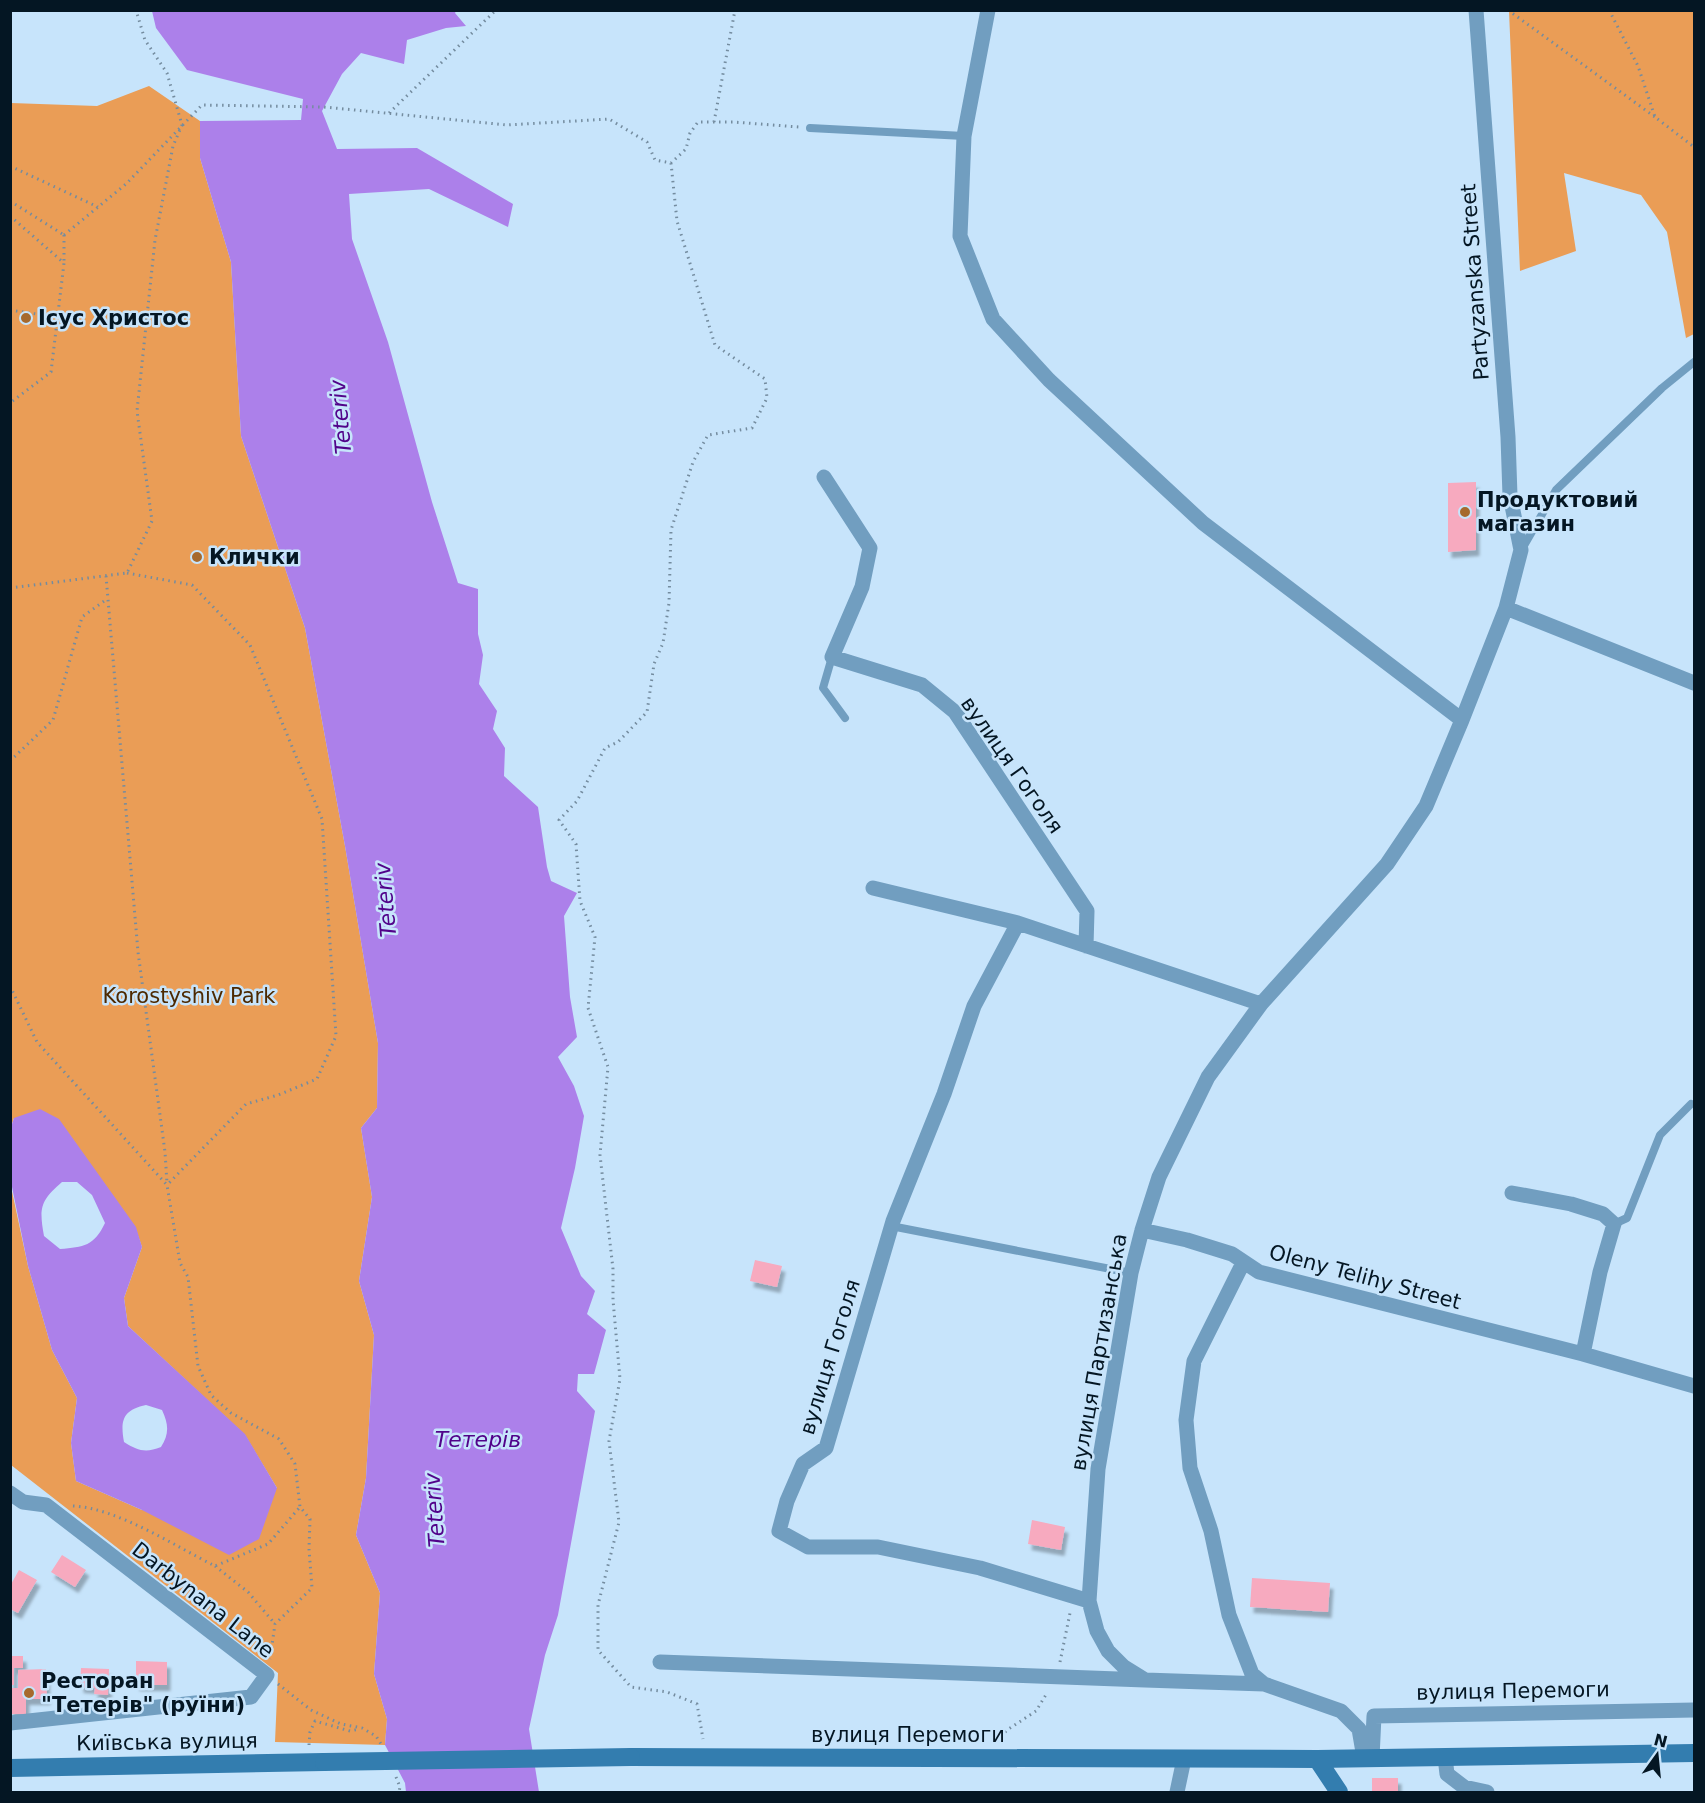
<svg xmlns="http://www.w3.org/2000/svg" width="1705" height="1803" viewBox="0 0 1705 1803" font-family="'DejaVu Sans',sans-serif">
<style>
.green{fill:#ea9d56}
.water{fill:#ac80ea;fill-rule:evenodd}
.building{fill:#f7aabf;filter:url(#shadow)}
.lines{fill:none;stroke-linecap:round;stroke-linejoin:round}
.path{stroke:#748c9f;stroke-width:3;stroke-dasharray:1.5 4.5;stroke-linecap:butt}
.lane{stroke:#719ec0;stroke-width:8}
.street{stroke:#719ec0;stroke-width:15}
.secondary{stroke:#337daf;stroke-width:18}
.secondary-bridge{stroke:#337daf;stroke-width:18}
.poi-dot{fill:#a6692d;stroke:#c7e4fb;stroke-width:2}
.labels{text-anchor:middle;stroke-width:5;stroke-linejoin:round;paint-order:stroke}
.street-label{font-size:21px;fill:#041623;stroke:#c7e4fb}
.poi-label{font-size:21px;font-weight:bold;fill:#041623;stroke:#c7e4fb;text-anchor:start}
.park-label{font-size:21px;fill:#4d2900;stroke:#c7e4fb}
.water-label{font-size:22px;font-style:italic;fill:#51038a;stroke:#c7e4fb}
</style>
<defs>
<filter id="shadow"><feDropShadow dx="3.5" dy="6" stdDeviation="1.5" flood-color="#0004"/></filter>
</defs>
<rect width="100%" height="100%" fill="#c7e4fb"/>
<path class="green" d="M1509 11H1694V334L1686 338 1667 232 1641 195 1564 173 1576 251 1520 271Z
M149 86 200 121V158L231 262 241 436 305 628 345 846 378 1043 377 1108 361 1128 372 1197 359 1281 374 1335 366 1478 356 1535 380 1593 374 1674 387 1719 385 1745 275 1742 278 1673 11 1465 10 1182 28 1266 52 1350 77 1398 71 1443 76 1481 142 1510 277 1488 245 1435 128 1326 124 1298 142 1247 135 1227 14 1118 11 1127V103L97 106Z"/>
<path class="water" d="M152 11H456L455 13 466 26 446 28 407 40 404 64 361 53 342 74 322 111 337 149 417 148 513 204 508 227 429 189 349 194 352 239 388 342 432 502 458 583 478 589V634L483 655 479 684 497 711 493 729 505 748 504 776 538 807 547 867 551 881 577 893 564 916 570 997 577 1037 558 1057 574 1086 584 1116 575 1168 561 1228 581 1276 595 1291 587 1314 606 1330 594 1374H578L577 1391 595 1411 558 1615 545 1655 529 1729 539 1792H406L405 1783 385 1745 387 1719 374 1674 380 1593 356 1535 366 1478 374 1335 359 1281 372 1197 361 1128 377 1108 378 1043 345 846 305 628 241 436 231 262 200 158V121L301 120 303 99 187 70 156 28Z
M40 1109 59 1119 136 1227 142 1247 124 1298 128 1326 245 1434 277 1488 259 1539 229 1555 142 1510 76 1481 71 1443 77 1398 52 1350 28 1266 11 1182V1127L14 1118ZM62 1182H77L92 1195 105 1223C94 1246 84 1247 60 1249L44 1236C39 1208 40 1201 62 1182ZM146 1405 162 1410C169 1425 169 1434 161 1447 146 1453 138 1451 124 1442 120 1420 123 1410 146 1405Z"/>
<path class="building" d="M1476 482V550L1448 552V483Z
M755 1260 782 1266 777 1287 750 1281Z
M1032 1520 1065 1527 1061 1550 1028 1544Z
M62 1555 86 1570 75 1587 51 1572Z
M19 1570 37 1580 18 1613 10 1609V1586Z
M1252 1578 1330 1583 1328 1612 1250 1607Z
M10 1656H23V1668H14V1685H10Z
M136 1661 167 1662V1685H136Z
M81 1668 109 1669 108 1695 94 1694 95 1688 80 1687Z
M46 1669 47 1699H26V1714H10V1688H18V1670Z
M1372 1778H1398V1792H1372Z"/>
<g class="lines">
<path class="path" d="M1508 10 1655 117
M1609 10 1638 66 1655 117 1694 147
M389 113 496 10
M714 122 735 10
M671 163 677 221 715 345 765 379 767 398 752 428 708 435 693 462 671 530 669 603 663 643 654 664 647 712 618 742 605 748 577 801 559 820 576 844 580 901 595 937 588 1008 608 1067 600 1155 613 1269V1300L620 1379 609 1441 619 1522 598 1605V1650L631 1687 667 1692 697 1704 703 1739
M10 166 98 207
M10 201 64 235
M10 216 64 263 51 372 10 403
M64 235 126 184 202 105 324 107 507 125 609 119 647 142 655 160 671 163 686 149 690 133 698 122H733L799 127
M64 235V263
M10 310 56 317
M127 573 192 585 250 645 322 819 336 1036 317 1079 278 1095 246 1104 167 1185
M106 576 138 952 165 1152 167 1183
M10 588 127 573 152 521 137 411 155 240 173 146 182 125 167 73 145 40 136 10
M10 761 53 720 82 617 107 599
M10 986 37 1042 167 1185 180 1263 188 1277 198 1366 211 1395 231 1413 279 1439 295 1464 300 1507 310 1519 309 1549 312 1588 275 1624 270 1659
M73 1506C117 1508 175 1546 215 1566L268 1544 300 1507
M215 1566 248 1592 275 1624
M1060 1662 1070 1613
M278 1684 311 1710 341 1724 362 1728 376 1736 381 1744
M997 1741 1007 1730 1036 1711 1047 1693
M309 1745 310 1732 315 1721 350 1731 360 1729
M396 1777 400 1787 399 1792"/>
<path class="lane" d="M810 128 964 136
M1522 549 1556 490 1662 388 1694 362
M832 657 823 688 845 718
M1614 1224 1627 1218 1660 1135 1691 1104
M891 1226 1131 1273"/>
<path class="street" d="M988 10 964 136 960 236 993 319 1049 380 1203 523 1462 720
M824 477 870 548 862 587 832 657 922 685 955 712 1087 911 1086 946
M1506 608 1694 683
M873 888 1018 923
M1512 1193 1571 1204 1603 1214 1614 1224 1600 1272 1583 1354
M1142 1230 1187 1240 1232 1254 1259 1272 1583 1354 1694 1386
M1243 1263 1194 1361 1186 1420 1190 1468 1211 1531 1229 1615 1252 1674 1264 1684
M10 1493 23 1502 46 1505 267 1675 251 1697 10 1723
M1089 1601 980 1568 878 1547H808L779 1531 787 1501 803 1464 826 1448 893 1221 944 1094 974 1006 1018 923 1261 1004
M660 1662 1145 1680
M1445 1757 1447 1774 1464 1787 1487 1792
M1364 1758 1359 1729 1341 1711 1264 1684 1145 1680 1124 1667 1108 1651 1097 1631 1089 1601 1098 1469 1131 1273 1142 1230 1159 1177 1208 1077 1261 1004 1387 864 1426 806 1462 720 1506 608 1521 550 1510 496 1508 437 1476 10
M1372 1758 1374 1716 1694 1710
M1177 1792 1184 1759"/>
<path class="secondary" d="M631 1757 1317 1759 1694 1753
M1317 1759 1339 1792
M10 1768 324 1762"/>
<path class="secondary-bridge" d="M324 1762 631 1757"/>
</g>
<g class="poi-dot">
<circle cx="26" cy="318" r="6"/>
<circle cx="1465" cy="512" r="6"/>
<circle cx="197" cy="557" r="6"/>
<circle cx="29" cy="1693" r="6"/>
</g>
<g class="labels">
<g class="street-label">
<text transform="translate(1475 282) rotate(-94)" y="7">Partyzanska Street</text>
<text transform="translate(1012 765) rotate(55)" y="7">вулиця Гоголя</text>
<text transform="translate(1365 1277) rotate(15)" y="7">Oleny Telihy Street</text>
<text transform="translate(1099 1352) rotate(-80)" y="7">вулиця Партизанська</text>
<text transform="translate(830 1357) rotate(-73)" y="7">вулиця Гоголя</text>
<text transform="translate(203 1600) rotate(38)" y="7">Darbynana Lane</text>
<text transform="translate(1513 1691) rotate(-1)" y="7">вулиця Перемоги</text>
<text x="908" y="1742">вулиця Перемоги</text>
<text transform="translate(167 1742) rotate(-1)" y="7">Київська вулиця</text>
</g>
<g class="poi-label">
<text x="38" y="325">Ісус Христос</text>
<text x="1477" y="507">Продуктовий<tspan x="1477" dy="24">магазин</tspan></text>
<text x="209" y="564">Клички</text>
<text x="41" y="1688">Ресторан<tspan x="41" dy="24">"Тетерів" (руїни)</tspan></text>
</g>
<g class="park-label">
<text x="189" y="1003">Korostyshiv Park</text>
</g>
<g class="water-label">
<text transform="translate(340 417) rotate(-95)" y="8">Teteriv</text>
<text transform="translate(385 900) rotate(-95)" y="8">Teteriv</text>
<text x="478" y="1447">Тетерів</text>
<text transform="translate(434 1510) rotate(-94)" y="8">Teteriv</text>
</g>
</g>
<rect width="1705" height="1803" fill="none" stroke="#041623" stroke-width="24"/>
<g transform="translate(1657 1755) rotate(15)" stroke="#c7e4fb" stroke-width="4.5" paint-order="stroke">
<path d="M0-4.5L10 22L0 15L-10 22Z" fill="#041623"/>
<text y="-9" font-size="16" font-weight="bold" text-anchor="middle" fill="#041623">N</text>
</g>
</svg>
